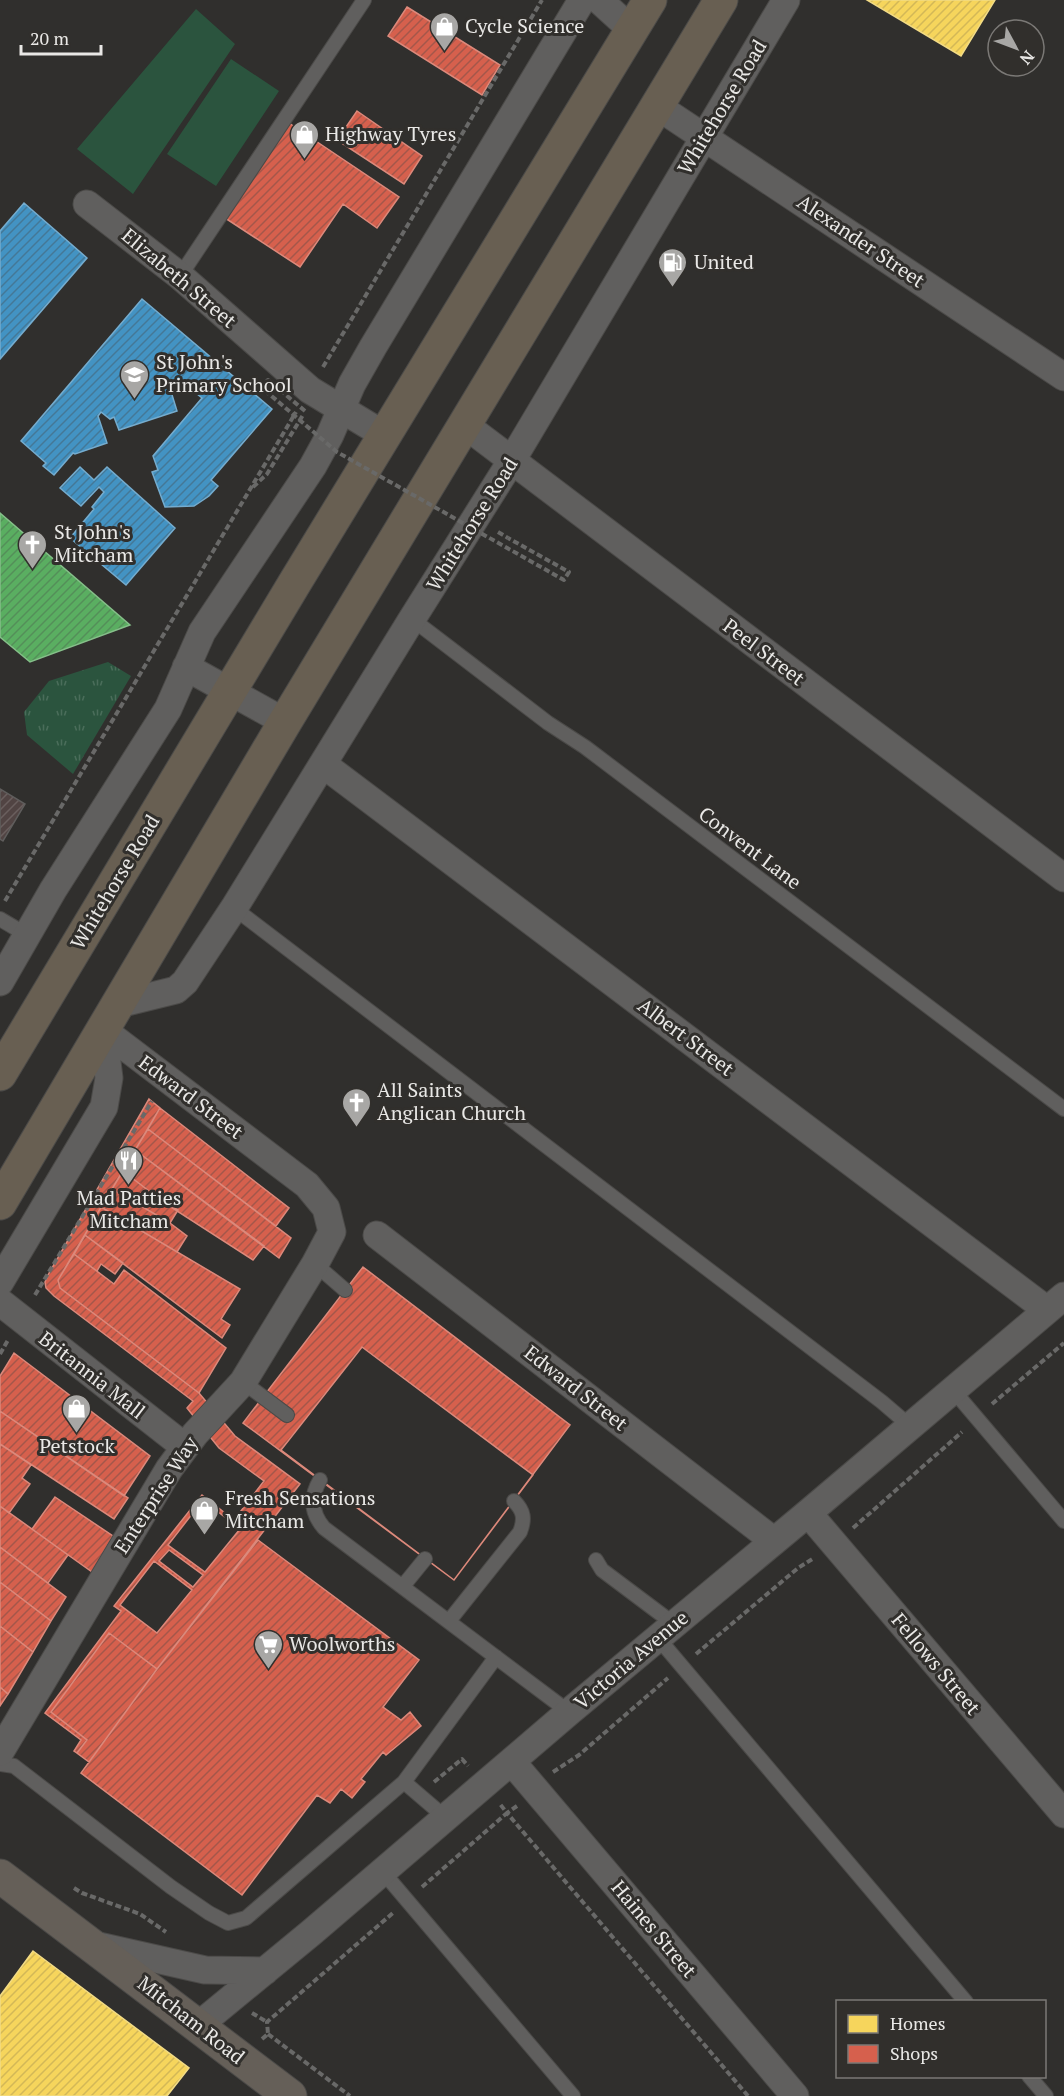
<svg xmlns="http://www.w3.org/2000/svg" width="1064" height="2096" viewBox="0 0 1064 2096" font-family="'PT Serif',serif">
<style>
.grass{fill:url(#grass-tufts)}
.pitch{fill:#2b543e}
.homes{fill:url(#homes-hatch);stroke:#f2db85;stroke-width:1.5}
.shops{fill:url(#shops-hatch);stroke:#dc897b;stroke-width:1.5;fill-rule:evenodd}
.schools{fill:url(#schools-hatch);stroke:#75acce;stroke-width:1.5}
.public{fill:url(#public-hatch);stroke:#85bf89;stroke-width:1.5}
.building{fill:url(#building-hatch);stroke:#5f5d5c;stroke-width:1.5}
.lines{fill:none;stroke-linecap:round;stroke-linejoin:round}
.lane-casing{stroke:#4b4a48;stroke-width:16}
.street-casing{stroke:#4b4a48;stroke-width:29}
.primary-casing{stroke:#4b4a48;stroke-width:35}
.highway-casing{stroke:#4b4a48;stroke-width:35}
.path{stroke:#696968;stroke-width:4;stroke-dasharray:6 3;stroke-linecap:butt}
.lane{stroke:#605f5e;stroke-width:14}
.street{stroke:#605f5e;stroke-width:27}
.primary{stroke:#655f58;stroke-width:33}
.highway{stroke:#685f52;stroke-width:33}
.path-bridge{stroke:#696968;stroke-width:4;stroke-dasharray:6 3;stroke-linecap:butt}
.labels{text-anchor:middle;stroke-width:6;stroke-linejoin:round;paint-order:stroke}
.poi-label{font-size:20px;fill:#e9e8e6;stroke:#312f2c;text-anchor:start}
.street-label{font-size:20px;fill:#e9e8e6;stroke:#312f2c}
</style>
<defs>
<pattern id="grass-tufts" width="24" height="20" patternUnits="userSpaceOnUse" patternTransform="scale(1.5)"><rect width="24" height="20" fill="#2b543e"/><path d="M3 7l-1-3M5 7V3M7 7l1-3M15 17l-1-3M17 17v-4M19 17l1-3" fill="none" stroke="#4a6d5a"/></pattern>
<pattern id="homes-hatch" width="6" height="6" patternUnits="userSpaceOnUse" patternTransform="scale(1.5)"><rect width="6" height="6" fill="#f6d55c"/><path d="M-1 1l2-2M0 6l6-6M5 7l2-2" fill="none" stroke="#d3b857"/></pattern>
<pattern id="shops-hatch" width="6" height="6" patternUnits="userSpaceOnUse" patternTransform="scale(1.5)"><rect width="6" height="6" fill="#d6604d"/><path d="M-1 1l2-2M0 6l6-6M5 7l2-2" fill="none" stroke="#a4574a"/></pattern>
<pattern id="schools-hatch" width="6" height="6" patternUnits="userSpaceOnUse" patternTransform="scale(1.5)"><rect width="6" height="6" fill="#4393c3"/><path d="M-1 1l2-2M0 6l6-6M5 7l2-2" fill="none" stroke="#447897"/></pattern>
<pattern id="public-hatch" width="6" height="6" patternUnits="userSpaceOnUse" patternTransform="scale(1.5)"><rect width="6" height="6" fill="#5aae61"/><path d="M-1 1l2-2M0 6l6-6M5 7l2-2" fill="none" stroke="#548f59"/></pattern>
<pattern id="building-hatch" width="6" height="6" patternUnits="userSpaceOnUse" patternTransform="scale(1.5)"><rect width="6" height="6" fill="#514443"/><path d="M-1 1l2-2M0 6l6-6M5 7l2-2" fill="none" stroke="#6a5f5e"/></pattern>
</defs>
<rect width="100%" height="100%" fill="#302f2d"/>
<path class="grass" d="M108 662 131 676 73 774 27 735 24 712 49 681Z"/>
<path class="pitch" d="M196 9 235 44 133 194 77 149Z
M231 59 279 91 216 186 167 154Z"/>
<path class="homes" d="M867 0H995L961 56Z
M33 1951 189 2068 167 2096H0V1996Z"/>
<path class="shops" d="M407 7 500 65 482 95 388 36Z
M357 111 422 156 404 184 337 140Z
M289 123 399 197 377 228 343 204 300 267 225 218Z
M149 1099 160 1108 58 1280 60 1288 199 1393 235 1436 300 1484 157 1669 109 1633 51 1712 87 1740 77 1753 74 1751 81 1740 45 1713 121 1611 114 1606 202 1495 234 1520 264 1481 219 1448 187 1408 193 1401 54 1296 46 1288 45 1282 48 1275ZM169 1550 203 1575 193 1587 159 1561Z
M160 1108 289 1208 276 1226 148 1129Z
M148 1129 291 1238 279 1258 135 1150Z
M135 1150 264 1246 253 1260 166 1204 123 1171Z
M123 1171 166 1204 178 1210 170 1223 112 1189Z
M112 1189 170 1223 187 1236 177 1252 101 1207Z
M101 1207 240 1289 221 1319 230 1325 222 1338 85 1235Z
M85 1235 123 1263 115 1274 101 1264 97 1271 74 1254Z
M74 1254 114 1284 124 1270 226 1348 199 1393 60 1288 58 1280Z
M363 1267 570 1425 454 1580 243 1423Z
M362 1347 533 1475 454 1580 281 1450Z
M14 1353 150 1456 124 1496 0 1411V1376Z
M0 1411 128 1498 114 1519 0 1444Z
M0 1444 31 1465 22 1478 30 1484 9 1513 0 1506Z
M55 1497 113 1536 92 1572 32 1529Z
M203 1500 240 1529 205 1572 168 1545Z
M0 1506 68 1555 48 1583 0 1547Z
M258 1540 419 1660 383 1707 401 1720 410 1712 421 1726 386 1755 383 1752 361 1779 365 1782 352 1798 341 1789 330 1803 317 1795 242 1895 81 1773 157 1669Z
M0 1547 66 1597 51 1621 0 1582Z
M154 1561 192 1590 157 1633 120 1605Z
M0 1582 51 1621 33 1652 0 1626Z
M0 1626 33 1652 8 1694 0 1687Z
M109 1633 157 1669 89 1762 77 1753 87 1740 51 1712Z
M0 1687 8 1694 0 1706Z"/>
<path class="schools" d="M24 203 87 258 0 359V231Z
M142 299 272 409 211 480 218 486 209 496 194 506 165 507 152 472 158 470 153 456 202 398 181 381 169 385 177 411 119 430 114 417 110 419 101 412 98 416 107 443 75 454 73 453 54 475 43 466 46 463 21 441Z
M80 467 94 480 107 467 175 528 126 585 70 538 94 509 92 507 104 492 99 487 81 506 60 488Z"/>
<path class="public" d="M0 513 130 625 30 662 0 637Z"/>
<path class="building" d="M0 789 25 804 3 841 0 839Z"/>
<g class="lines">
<defs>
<path id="lane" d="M180 276 364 0
M412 619 548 723 585 747 1064 1109
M234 908 882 1402 910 1426
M0 919 27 935
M315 1264 345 1290
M243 1382 287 1415
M953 1390 1064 1521
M320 1480C310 1497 311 1513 324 1528L569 1712
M596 1560 602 1570 674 1624
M403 1586 425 1559
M449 1621 520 1532C525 1519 524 1511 514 1501
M658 1638 966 2002
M0 1764 14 1766 171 1887 209 1913 228 1923 246 1918 404 1782 496 1657
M404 1782 446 1818
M383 1872 573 2096
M1029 2076 1046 2096"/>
<path id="street" d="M599 0 632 30
M657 106 1064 377
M87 204 180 276 310 390 386 436
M465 425 1064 878
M186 667 285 722
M324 765 1047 1310
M0 982 53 890 168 709 202 632 313 466 330 435 352 384 373 347 582 0
M119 1004 176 990 185 982 234 908 412 619 512 460 786 0
M377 1235 774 1541
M0 1282 104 1107 109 1078 103 1030
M0 1302 185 1447
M808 1513 1064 1814
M0 1752 169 1469 195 1434 243 1382 315 1264 332 1232 326 1208 307 1185 103 1030
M512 1762 795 2096
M94 1945 205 1970 265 1971
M199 2025 312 1932 569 1712 808 1513 1064 1296"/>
<path id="primary" d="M0 1876 290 2096"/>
<path id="highway" d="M0 1074 294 584 650 0
M0 1203 285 722 721 0"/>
</defs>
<use href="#lane" class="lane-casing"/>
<use href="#street" class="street-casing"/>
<use href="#primary" class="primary-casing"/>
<use href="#highway" class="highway-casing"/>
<path class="path" d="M323 367 542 0
M253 487 267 474 303 415
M498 532 508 538
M5 901 296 412
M35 1295 152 1101
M0 1354 8 1340
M992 1404 1064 1343
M853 1528 962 1432
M696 1654 798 1568 814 1558
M553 1772 579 1755 668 1678
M434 1782 462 1759 468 1766
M517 1806 507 1813 748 2096
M422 1887 507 1813 500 1804
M74 1888 82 1893 140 1914 166 1932
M252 2013 267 2022
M268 2034 350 2096
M262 2039 268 2034 267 2022 394 1912"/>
<use href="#lane" class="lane"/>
<use href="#street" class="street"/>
<use href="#primary" class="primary"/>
<use href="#highway" class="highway"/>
<path class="path-bridge" d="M305 411 268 380 261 387 337 452 564 580 569 572 508 538"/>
</g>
<defs>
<symbol id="shop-pin" viewBox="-11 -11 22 30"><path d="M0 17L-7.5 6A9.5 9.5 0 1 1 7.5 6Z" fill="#a8a7a5" stroke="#312f2c"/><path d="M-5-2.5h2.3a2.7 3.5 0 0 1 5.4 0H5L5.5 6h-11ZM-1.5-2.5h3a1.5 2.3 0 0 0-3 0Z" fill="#fff"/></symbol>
<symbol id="fuel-pin" viewBox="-11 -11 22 30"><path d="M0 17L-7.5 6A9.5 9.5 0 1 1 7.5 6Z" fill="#a8a7a5" stroke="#312f2c"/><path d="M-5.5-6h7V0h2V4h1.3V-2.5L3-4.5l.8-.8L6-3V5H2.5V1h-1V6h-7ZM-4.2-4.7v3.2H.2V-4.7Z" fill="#fff"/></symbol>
<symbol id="school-pin" viewBox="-11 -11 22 30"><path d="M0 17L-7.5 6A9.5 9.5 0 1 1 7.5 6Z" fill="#a8a7a5" stroke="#312f2c"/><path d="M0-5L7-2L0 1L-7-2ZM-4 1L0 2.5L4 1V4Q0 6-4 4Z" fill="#fff"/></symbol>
<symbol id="church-pin" viewBox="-11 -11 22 30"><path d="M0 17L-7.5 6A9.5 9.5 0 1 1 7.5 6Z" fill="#a8a7a5" stroke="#312f2c"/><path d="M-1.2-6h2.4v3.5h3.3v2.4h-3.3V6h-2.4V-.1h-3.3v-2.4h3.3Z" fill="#fff"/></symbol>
<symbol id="restaurant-pin" viewBox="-11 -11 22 30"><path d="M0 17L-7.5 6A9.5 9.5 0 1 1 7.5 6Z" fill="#a8a7a5" stroke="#312f2c"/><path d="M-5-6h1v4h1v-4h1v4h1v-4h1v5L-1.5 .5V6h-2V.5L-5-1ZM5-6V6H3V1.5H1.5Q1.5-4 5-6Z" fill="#fff"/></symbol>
<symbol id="supermarket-pin" viewBox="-11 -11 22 30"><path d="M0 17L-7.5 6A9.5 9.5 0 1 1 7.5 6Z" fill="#a8a7a5" stroke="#312f2c"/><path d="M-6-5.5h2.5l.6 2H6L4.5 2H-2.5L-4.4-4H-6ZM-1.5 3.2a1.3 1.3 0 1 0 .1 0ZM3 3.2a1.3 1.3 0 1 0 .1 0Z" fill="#fff"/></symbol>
</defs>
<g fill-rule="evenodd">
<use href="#shop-pin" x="428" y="10" width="33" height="45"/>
<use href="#shop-pin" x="288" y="118" width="33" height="45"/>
<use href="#fuel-pin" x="656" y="246" width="33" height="45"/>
<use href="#school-pin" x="118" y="358" width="33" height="45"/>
<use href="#church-pin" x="16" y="528" width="33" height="45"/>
<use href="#church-pin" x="340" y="1086" width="33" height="45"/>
<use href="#restaurant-pin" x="112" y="1144" width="33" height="45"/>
<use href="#shop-pin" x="60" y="1392" width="33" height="45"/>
<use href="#shop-pin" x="188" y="1494" width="33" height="45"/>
<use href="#supermarket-pin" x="252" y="1628" width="33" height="45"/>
</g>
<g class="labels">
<g class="poi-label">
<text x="465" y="33">Cycle Science</text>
<text x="325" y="141">Highway Tyres</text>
<text x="694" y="269">United</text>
<text x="156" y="369">St John's<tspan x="156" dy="23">Primary School</tspan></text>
<text x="54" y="539">St John's<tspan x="54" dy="23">Mitcham</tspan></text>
<text x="377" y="1097">All Saints<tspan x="377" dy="23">Anglican Church</tspan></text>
<text x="129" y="1205" text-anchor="middle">Mad Patties<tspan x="129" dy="23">Mitcham</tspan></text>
<text x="77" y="1453" text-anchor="middle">Petstock</text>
<text x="225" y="1505">Fresh Sensations<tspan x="225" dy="23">Mitcham</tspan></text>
<text x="289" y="1651">Woolworths</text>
</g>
<g class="street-label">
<text transform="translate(722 107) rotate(-59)" y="7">Whitehorse Road</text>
<text transform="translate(861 241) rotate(34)" y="7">Alexander Street</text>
<text transform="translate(179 278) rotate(40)" y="7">Elizabeth Street</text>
<text transform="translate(472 524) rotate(-58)" y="7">Whitehorse Road</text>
<text transform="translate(764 652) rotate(37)" y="7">Peel Street</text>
<text transform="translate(750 848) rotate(37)" y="7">Convent Lane</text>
<text transform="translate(115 882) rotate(-59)" y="7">Whitehorse Road</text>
<text transform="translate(686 1037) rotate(37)" y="7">Albert Street</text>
<text transform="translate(191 1097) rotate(37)" y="7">Edward Street</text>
<text transform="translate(92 1375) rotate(38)" y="7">Britannia Mall</text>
<text transform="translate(576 1388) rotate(38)" y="7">Edward Street</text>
<text transform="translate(156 1495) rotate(-57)" y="7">Enterprise Way</text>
<text transform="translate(631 1660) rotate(-40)" y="7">Victoria Avenue</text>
<text transform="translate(936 1664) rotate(50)" y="7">Fellows Street</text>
<text transform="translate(654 1929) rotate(50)" y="7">Haines Street</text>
<text transform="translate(191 2020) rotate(38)" y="7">Mitcham Road</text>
</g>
</g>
<rect x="836" y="2000" width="210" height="78" fill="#312f2c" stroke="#7b7976" stroke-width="1.5"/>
<rect x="848" y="2015" width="30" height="18" fill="#f6d55c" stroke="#7b7976" stroke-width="1.5"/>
<text x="890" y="2030" font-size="18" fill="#e9e8e6">Homes</text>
<rect x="848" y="2045" width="30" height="18" fill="#d6604d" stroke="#7b7976" stroke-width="1.5"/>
<text x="890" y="2060" font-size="18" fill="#e9e8e6">Shops</text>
<g transform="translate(1016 48) rotate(131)"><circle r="28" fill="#312f2c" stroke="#7b7976" stroke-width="1.5"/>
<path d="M0-4.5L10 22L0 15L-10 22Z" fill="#a8a7a5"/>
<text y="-9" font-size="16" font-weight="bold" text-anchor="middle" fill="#e9e8e6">N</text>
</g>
<path d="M21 45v9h80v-9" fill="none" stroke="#e9e8e6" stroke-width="3"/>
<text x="30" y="45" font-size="18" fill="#e9e8e6" stroke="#312f2c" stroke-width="4.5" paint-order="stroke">20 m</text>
</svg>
